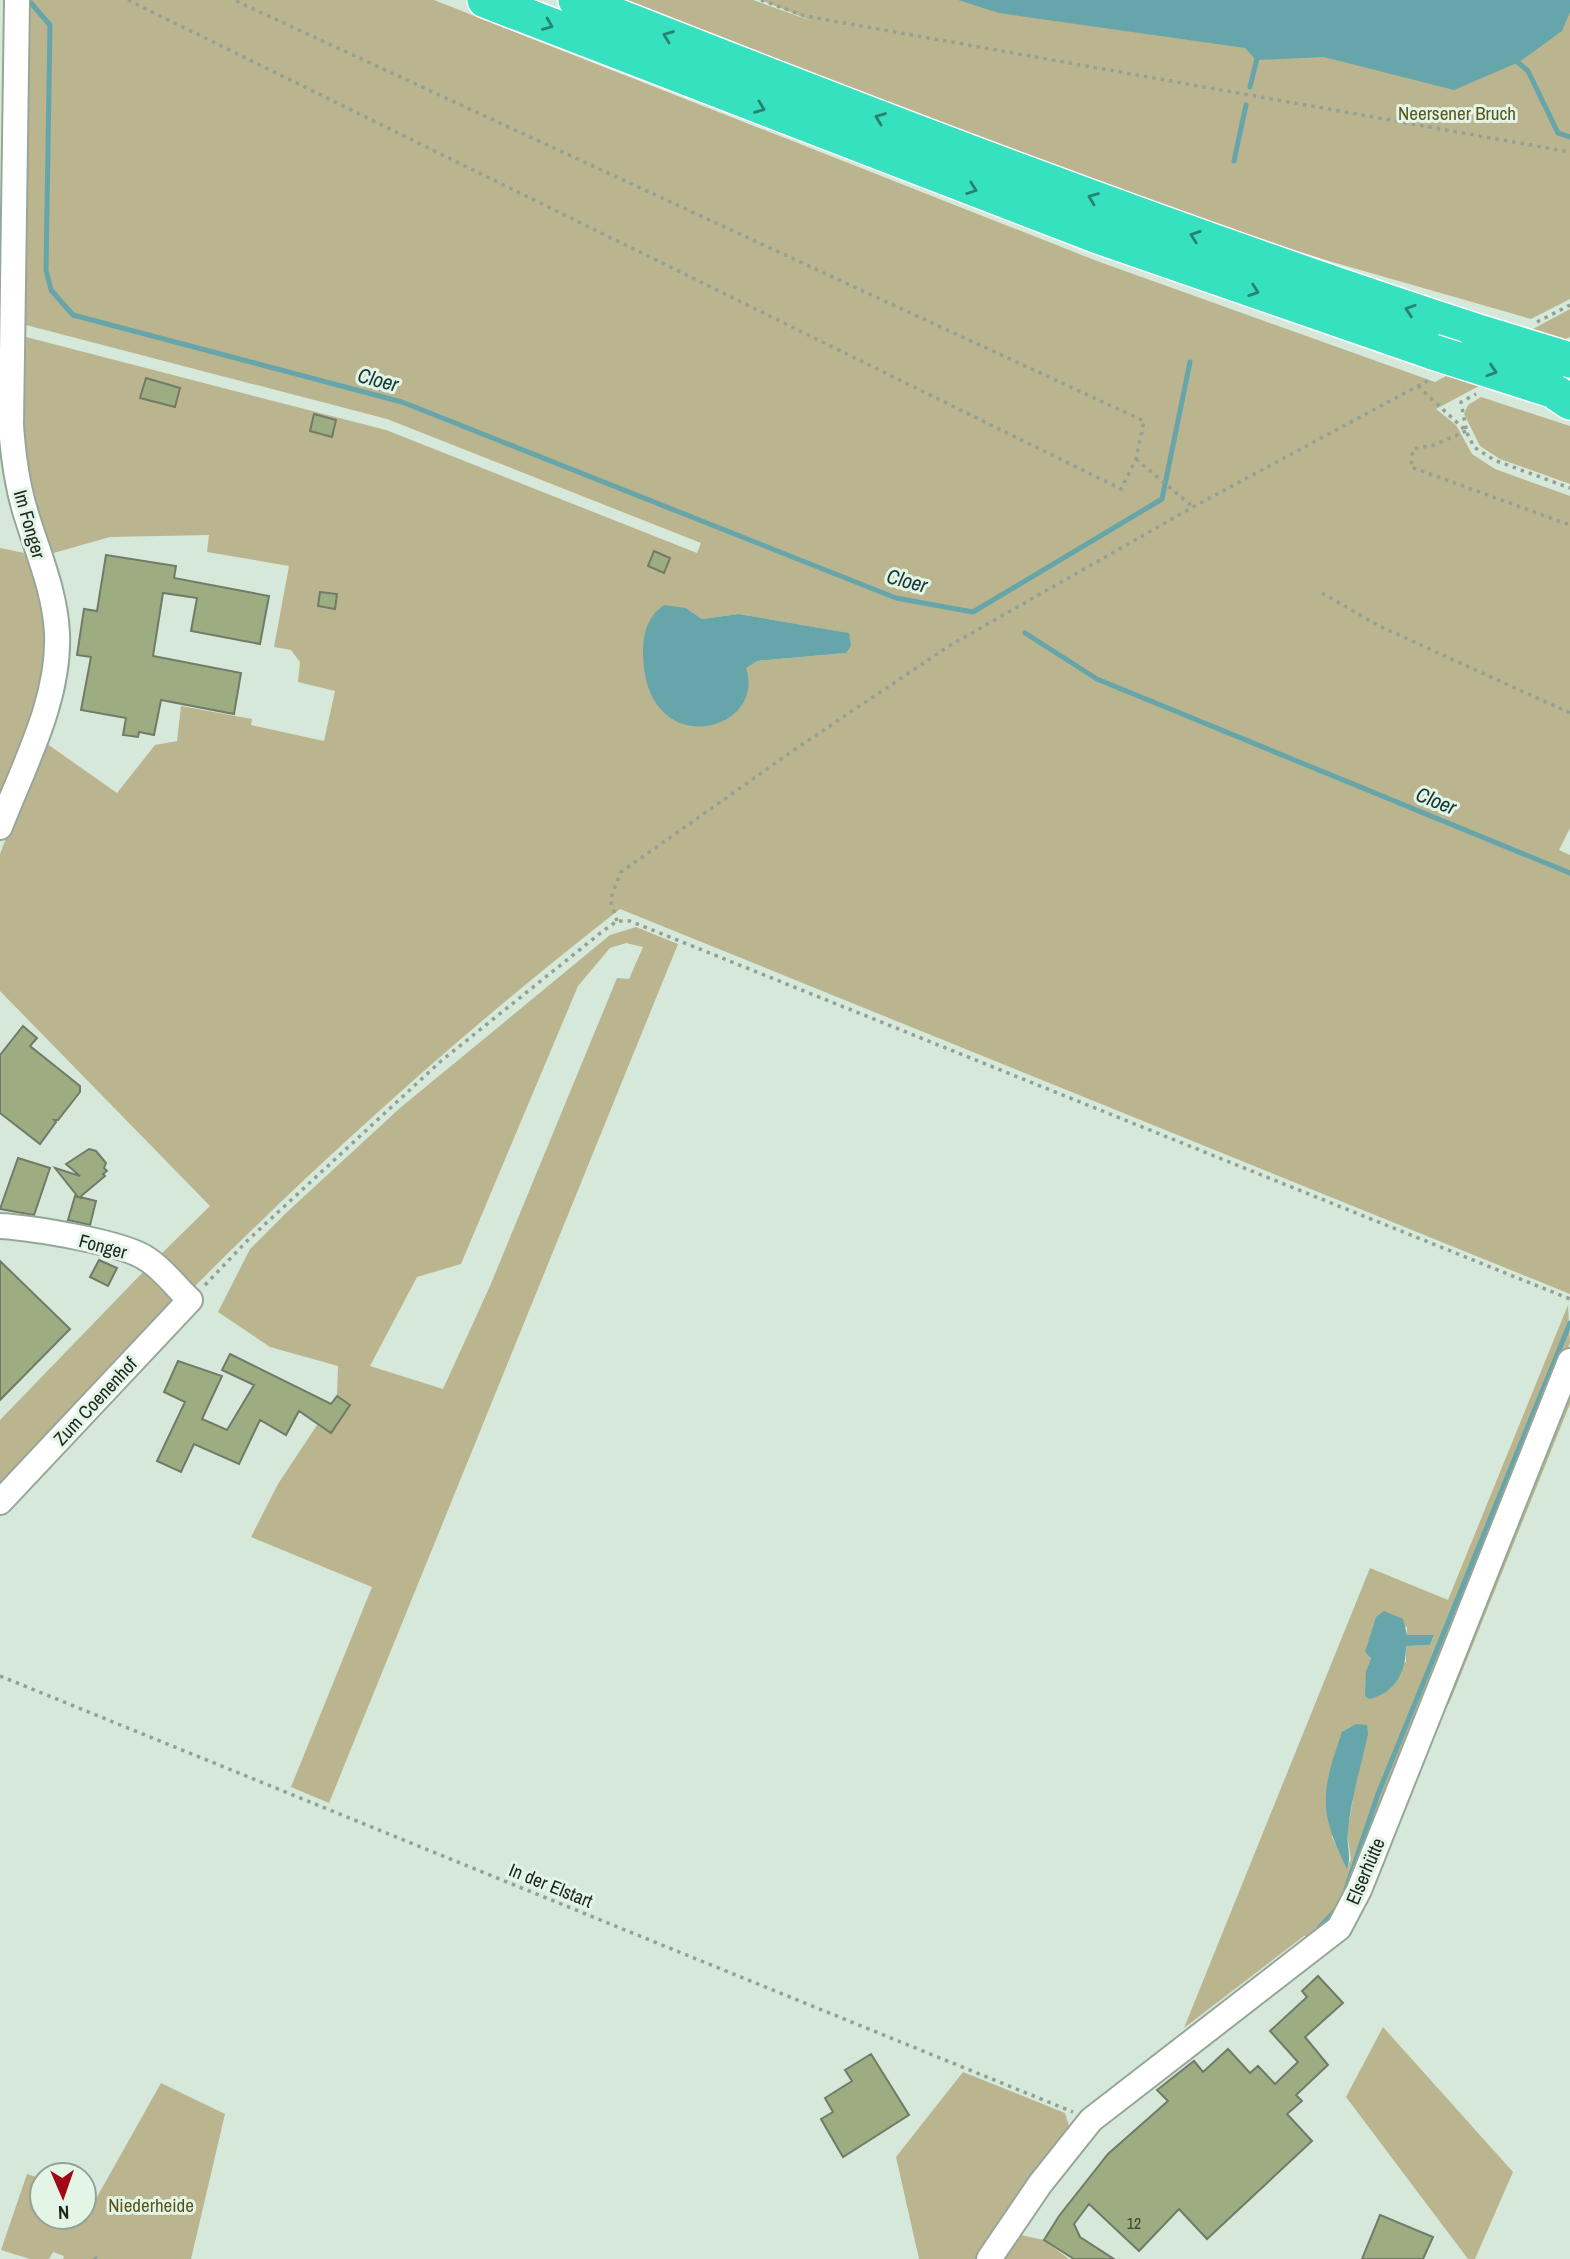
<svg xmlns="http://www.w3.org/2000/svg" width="1570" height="2259" viewBox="0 0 1570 2259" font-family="'Archivo Narrow',sans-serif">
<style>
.green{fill:#bab58f;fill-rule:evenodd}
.water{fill:#66a5a9}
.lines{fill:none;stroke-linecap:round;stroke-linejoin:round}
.stream{stroke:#66a5a9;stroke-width:5}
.building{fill:#9bad81;stroke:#727a68;stroke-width:2}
.minor-casing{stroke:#96a799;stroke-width:28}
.highway-casing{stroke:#fff;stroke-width:38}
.path{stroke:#93a195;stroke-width:3.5;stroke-dasharray:3.5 5;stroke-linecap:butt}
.minor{stroke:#fff;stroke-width:24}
.highway{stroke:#36e1c0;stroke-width:35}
.highway-bridge-casing{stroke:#fff;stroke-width:38;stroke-linecap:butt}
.highway-bridge{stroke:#36e1c0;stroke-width:35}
.oneway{stroke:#2a8370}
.labels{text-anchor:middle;stroke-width:6;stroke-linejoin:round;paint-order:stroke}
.number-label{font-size:16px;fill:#3d4738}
.park-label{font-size:19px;fill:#5c541c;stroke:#e3f6e6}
.street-label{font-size:19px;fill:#1e251f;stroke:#e3f6e6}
.water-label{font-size:21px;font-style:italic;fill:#173739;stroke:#e3f6e6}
</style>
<rect width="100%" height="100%" fill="#d6e8d9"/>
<path class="green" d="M22 0H434L1097 261 1435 382 1570 309V337L1436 409 1456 425 1472 454 1495 469 1570 496V828L1559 850 1570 855V1294L620 909C466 1029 330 1151 192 1289L158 1257 210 1206 0 991V854L43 741 117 793 155 745 177 741 181 706 252 719 251 725 324 741 335 691 298 682 300 662 291 650 274 647 289 566 207 552 209 535 110 537 50 554 26 469 22 419 26 337 386 430 697 553 701 543 387 419 26 325 20 317ZM686 608 702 619 739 614 848 633 846 653 757 661 745 667Z
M610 0H753L812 21 761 0H1570V299L1531 319 1329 261 1088 184Z
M1481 397 1570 426V484L1500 459 1480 446 1464 414 1468 405Z
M0 548 29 554C34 574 42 595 45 616 55 681 21 749 0 808Z
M636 927 678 944 329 1803 291 1787 372 1587 251 1537 278 1484 317 1425 331 1433 350 1404 337 1396 338 1366 270 1347 218 1312 250 1249 286 1213 400 1108 610 935ZM626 943 643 947 629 979 617 978 490 1286 443 1389 370 1366 417 1277 461 1264 578 986 610 948Z
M146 1269 178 1298 0 1488V1420Z
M1568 1305 1570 1343 1352 1888 1320 1936H1304L1184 2028 1370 1568 1448 1600ZM1407 1626V1635L1434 1636 1430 1645 1406 1646V1662L1366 1671 1371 1658ZM1353 1799 1347 1833 1351 1859 1347 1868 1332 1837Z
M1570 1383V1404L1449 1704 1443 1700 1331 1948 1300 1976 1334 1941Z
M1383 2027 1513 2172 1475 2259H1468L1346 2097Z
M963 2072 1065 2113 1070 2129 982 2259H919L896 2157Z
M161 2083 225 2114 191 2259H63L64 2256 53 2252 49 2259H30L1 2250 27 2174 42 2179V2217H84V2193L97 2197Z
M1016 2234 1044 2240 1069 2259H999Z"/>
<path class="water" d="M958 0H1570V12L1562 31 1519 62 1454 90 1324 57 1256 60 1245 48 999 13Z
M664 605 686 608 702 619 739 614 849 633 851 646 846 653 757 661 746 668C768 733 643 764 643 652 643 633 648 616 664 605Z
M1384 1611 1403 1619 1407 1635H1434L1430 1645 1406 1646C1406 1671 1396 1693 1369 1699L1365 1696 1366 1671 1371 1658 1365 1652 1376 1617Z
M1356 1724 1367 1725 1368 1734C1361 1766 1351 1798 1348 1831 1346 1845 1352 1856 1347 1869 1318 1810 1321 1793 1342 1732Z"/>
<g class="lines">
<path class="stream" d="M31 3 50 25 46 270 51 290 73 315 402 402 896 598 973 612 1162 499 1190 362
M1515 60 1528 71 1558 133 1570 137
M1250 87 1258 54
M1234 161 1246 105
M1025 633 1097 679 1570 873
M1345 1892 1378 1794 1570 1323
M1319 1928 1336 1910"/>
</g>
<path class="building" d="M146 378 180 388 175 407 140 398Z
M314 414 336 420 332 437 310 431Z
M654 551 670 558 664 573 648 566Z
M106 555 176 566 174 578 269 596 260 644 191 631 197 598 163 593 153 656 241 673 234 714 161 700 154 735 139 732 138 737 123 735 126 718 81 710 91 657 77 655 84 609 97 611Z
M320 592 337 594 335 609 318 606Z
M23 1026 37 1038 30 1046 80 1086V1092L58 1120H54L56 1122 40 1144 0 1113V1055Z
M89 1149 96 1151 106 1163 104 1168 107 1171 103 1174 105 1176 80 1197 96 1201 90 1225 68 1220 75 1196 78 1197 55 1168 80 1176 66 1164Z
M18 1158 50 1168 34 1215 0 1209Z
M99 1260 117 1268 108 1286 90 1277Z
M0 1261 70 1329 0 1400Z
M230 1354 331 1404 337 1396 350 1405 331 1433 299 1411 286 1435 260 1420 239 1464 194 1444 181 1472 157 1461 185 1402 164 1392 178 1361 222 1376 202 1419 227 1430 254 1385 222 1370Z
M1318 1976 1343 2003 1305 2037 1328 2065 1296 2095 1302 2101 1287 2114 1312 2141 1207 2239 1179 2209 1139 2251 1089 2204 1074 2224 1080 2237 1114 2259H1074L1044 2240 1059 2216 1108 2154 1168 2101 1157 2090 1194 2061 1203 2072 1228 2049 1250 2073 1258 2066 1275 2084 1298 2062 1270 2031 1307 1997 1302 1991Z
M871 2054 909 2115 843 2157 821 2119 833 2112 825 2098 852 2081 845 2070Z
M1380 2215 1433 2237 1423 2259H1362Z"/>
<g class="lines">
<defs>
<path id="minor" d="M0 827C23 767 60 700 57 633 55 592 38 553 26 514 17 485 13 455 11 425L17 0
M0 1226C31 1228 123 1242 147 1259 163 1269 176 1287 190 1300L0 1502
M989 2259 1040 2184 1091 2120 1339 1928 1359 1890 1570 1361"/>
<path id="highway" d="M485 0 1098 236 1433 352
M576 0C873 117 1171 232 1475 331
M1552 390 1570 402"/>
</defs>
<use href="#minor" class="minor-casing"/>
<use href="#highway" class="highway-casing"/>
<path class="path" d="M128 0 1121 489 1136 459 1144 421 234 0
M761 0 805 16 1570 152
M1537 322 1570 305
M1418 386 1466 431 1474 447 1494 460 1570 488
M1466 429 1461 402 1476 394
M1466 431 1434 445 1413 449 1411 467 1570 525
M1136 459 1193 507
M1322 593 1379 626 1570 713
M617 921 610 900 621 872 794 750 949 646 1193 507 1431 379
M205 1285 248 1240 441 1061 603 931 617 921H630L1570 1299
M0 1676 1073 2112
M94 2259 99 2257"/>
<use href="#minor" class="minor"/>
<use href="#highway" class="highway"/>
<defs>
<path id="highway-bridge" d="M1475 331 1570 360
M1433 352 1552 390"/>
</defs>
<use href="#highway-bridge" class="highway-bridge-casing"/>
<use href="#highway-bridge" class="highway-bridge"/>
</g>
<defs><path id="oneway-chevron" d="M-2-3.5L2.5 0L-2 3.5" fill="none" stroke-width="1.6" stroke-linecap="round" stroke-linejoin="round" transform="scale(1.75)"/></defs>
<g class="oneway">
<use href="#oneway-chevron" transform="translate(548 25) rotate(22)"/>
<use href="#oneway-chevron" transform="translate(668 36) rotate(-159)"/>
<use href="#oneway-chevron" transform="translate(760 108) rotate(21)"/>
<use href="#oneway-chevron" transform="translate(880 118) rotate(-159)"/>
<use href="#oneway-chevron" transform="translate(972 189) rotate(20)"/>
<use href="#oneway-chevron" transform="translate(1093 198) rotate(-159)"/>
<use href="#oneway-chevron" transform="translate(1195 236) rotate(-161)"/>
<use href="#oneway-chevron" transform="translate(1254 291) rotate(19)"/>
<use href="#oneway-chevron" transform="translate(1410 310) rotate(-162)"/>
<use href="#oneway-chevron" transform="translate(1492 371) rotate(18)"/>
</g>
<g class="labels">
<g class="number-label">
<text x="1134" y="2229">12</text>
</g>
<g class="park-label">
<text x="1457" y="120">Neersener Bruch</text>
<text x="151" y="2212">Niederheide</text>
</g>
<g class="street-label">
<text transform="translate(30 524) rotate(74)" y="7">Im Fonger</text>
<text transform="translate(103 1246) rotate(15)" y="7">Fonger</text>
<text transform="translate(95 1401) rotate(-47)" y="7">Zum Coenenhof</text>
<text transform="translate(1365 1871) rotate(-67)" y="7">Elserhütte</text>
<text transform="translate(551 1885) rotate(22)" y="7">In der Elstart</text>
</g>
<g class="water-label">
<text transform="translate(378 380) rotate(15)" y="7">Cloer</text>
<text transform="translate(907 581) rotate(15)" y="7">Cloer</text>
<text transform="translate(1436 801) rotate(22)" y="7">Cloer</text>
</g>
</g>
<g transform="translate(63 2196) rotate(178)"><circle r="33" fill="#e3f6e6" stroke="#94a296" stroke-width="2"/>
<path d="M0-5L12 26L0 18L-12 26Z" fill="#a20715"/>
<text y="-10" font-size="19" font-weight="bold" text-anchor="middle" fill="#1e251f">N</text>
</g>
</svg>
